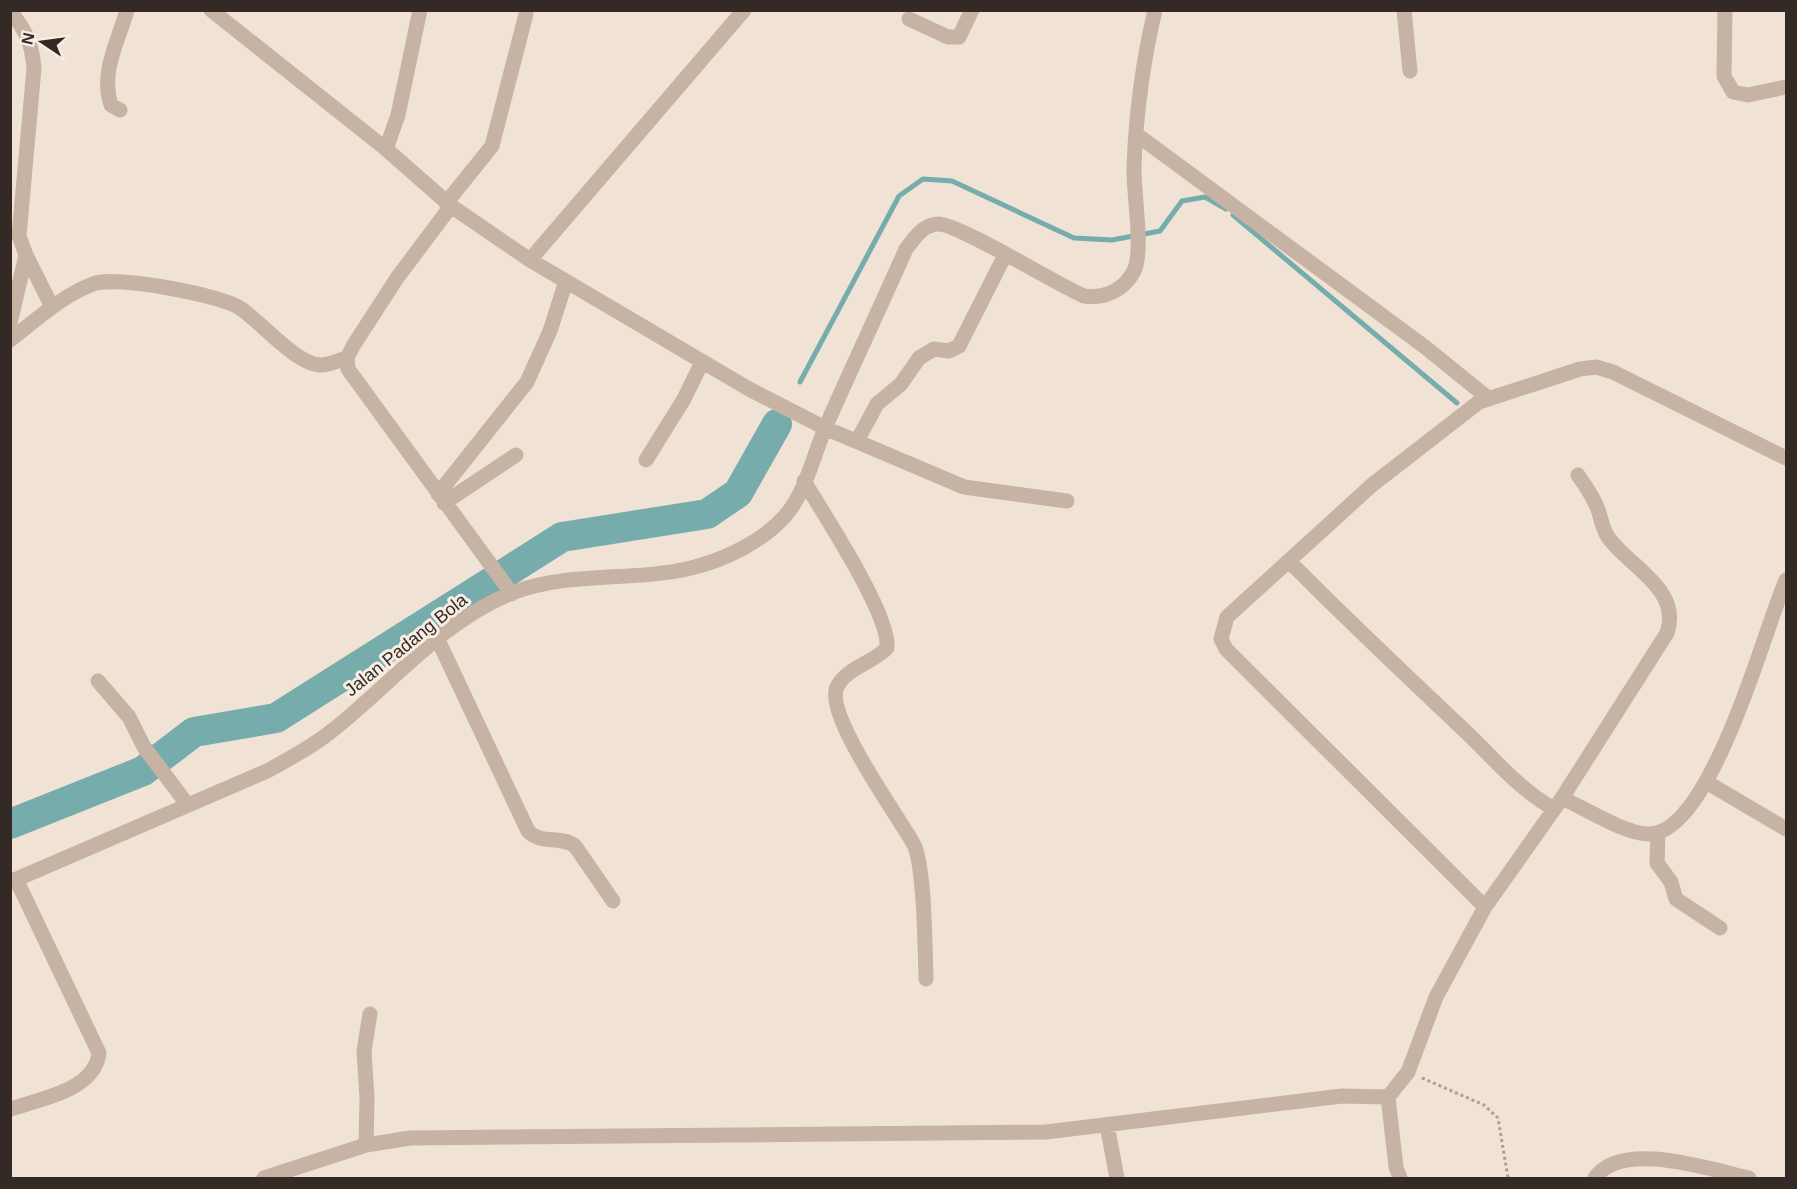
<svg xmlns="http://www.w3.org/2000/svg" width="1797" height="1189" viewBox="0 0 1797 1189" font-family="Arial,sans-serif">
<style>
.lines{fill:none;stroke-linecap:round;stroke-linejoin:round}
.stream{stroke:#76acac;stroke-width:5}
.river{stroke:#76acac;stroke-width:30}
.path{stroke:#b39c8d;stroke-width:3;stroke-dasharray:3 3;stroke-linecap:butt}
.minor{stroke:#c7b3a3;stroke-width:15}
.labels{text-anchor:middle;stroke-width:6;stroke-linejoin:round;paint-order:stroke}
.street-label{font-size:18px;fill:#332925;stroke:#f8ede2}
</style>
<rect width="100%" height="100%" fill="#f0e3d6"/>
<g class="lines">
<path class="stream" d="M1233 215 1457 403
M800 382 899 196 923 179 952 181 1074 238 1112 240 1160 231 1182 201 1205 197 1226 209"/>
<path class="river" d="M10 824 143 771 194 732 276 718 562 537 707 514 738 493 777 424"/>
<path class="path" d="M1422 1078 1484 1105 1498 1118 1508 1178"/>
<path class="minor" d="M211 10 386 149 451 206 530 260 749 389 825 428 964 487 1067 501
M1404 10 1410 71
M1725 10 1724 76 1733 92 1748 95 1786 87
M10 11C26 30 32 44 34 68L19 236 26 255 52 307
M909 19 948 37H959L972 10
M120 110 111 105C100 72 118 43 127 10
M1136 134 1425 347 1488 398
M386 149 398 115 420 10
M446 203 492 146 526 14
M451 206 397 278 353 346 347 358 348 369 512 594
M530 260 744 10
M10 323 26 255
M10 340C36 320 63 295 93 284 114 275 221 295 240 308 261 322 297 365 321 365 329 365 339 360 347 358
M857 441 877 404 901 384 919 358 934 349 949 351 959 346 1005 255
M646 460 684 399 702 362
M804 481C823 513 891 616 887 648 873 663 846 668 837 687 824 714 898 816 913 843 925 863 925 951 926 979
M438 494 527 382 550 331 566 281
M444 503 516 455
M1289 561C1346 619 1406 675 1465 731 1495 759 1517 788 1554 809
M438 640 528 831C541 845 561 835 575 846L613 901
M98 681 129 717 144 747 187 804
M1708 783 1786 829
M1562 798C1584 808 1627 835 1650 834 1712 831 1764 630 1786 580
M1658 833 1657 863 1671 882 1676 899 1720 928
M10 882 267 771C289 759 310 748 329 733 388 688 441 621 512 593 568 571 633 582 691 568 724 560 762 542 785 516 806 492 813 456 826 426 852 367 880 308 906 249 915 238 922 225 938 224 955 222 1058 285 1084 296 1105 299 1124 290 1134 271 1144 250 1133 192 1134 166 1136 114 1143 61 1155 10
M1485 907 1226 649 1221 639 1227 617 1372 485 1479 402 1580 369 1596 367 1613 372 1786 458
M10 1109C41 1099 95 1090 99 1053L16 879
M1107 1125 1117 1178
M366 1145 367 1098 364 1051 370 1014
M264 1178 366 1145 410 1138 1046 1132 1342 1096 1388 1097
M1400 1178 1396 1167 1388 1097 1408 1072 1436 997 1485 907 1562 798 1667 633C1682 589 1629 567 1608 537 1602 528 1601 517 1597 507 1592 495 1585 485 1578 475
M1595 1178C1621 1139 1712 1170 1749 1178"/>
</g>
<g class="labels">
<g class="street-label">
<text transform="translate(406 645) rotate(-39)" y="6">Jalan Padang Bola</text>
</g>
</g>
<rect width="1797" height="1189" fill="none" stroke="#332925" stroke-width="24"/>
<g transform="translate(42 42) rotate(283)" stroke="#f8ede2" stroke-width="4.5" paint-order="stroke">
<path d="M0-4.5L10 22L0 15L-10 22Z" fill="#332925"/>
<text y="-9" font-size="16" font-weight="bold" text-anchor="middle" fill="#332925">N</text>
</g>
</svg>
